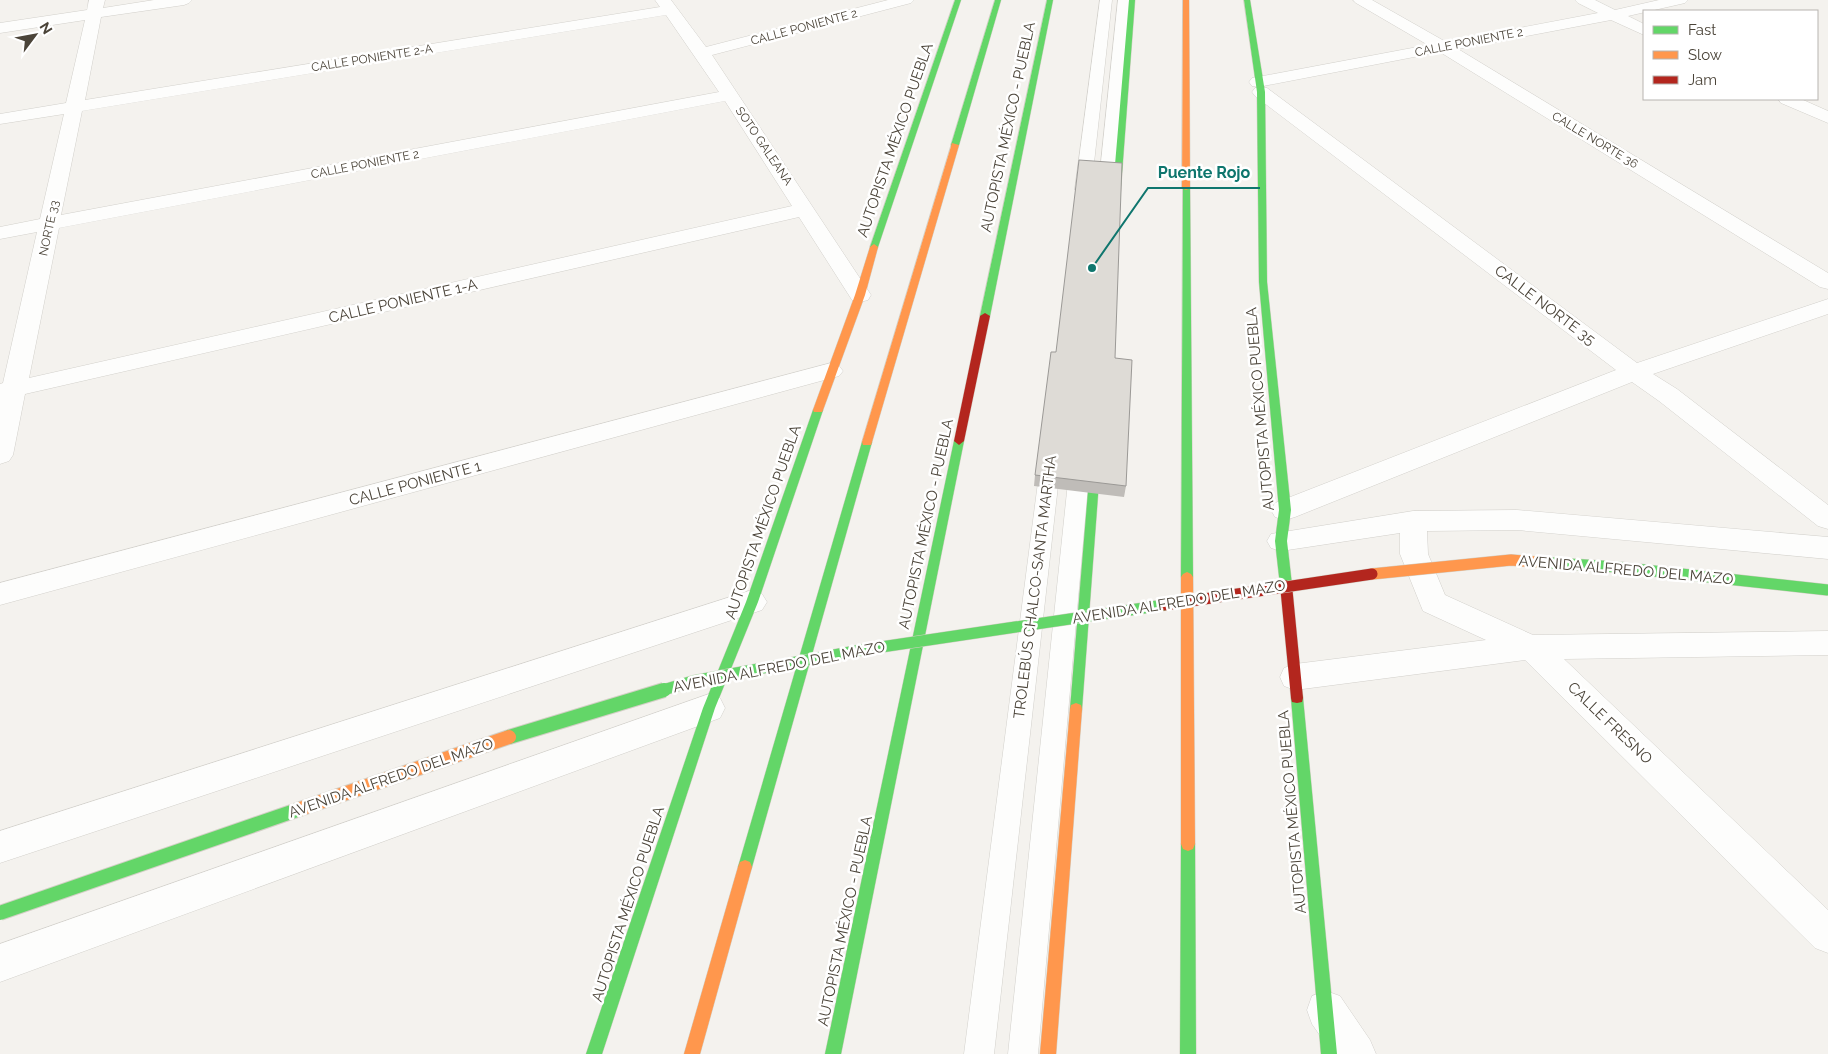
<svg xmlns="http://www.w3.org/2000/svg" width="1828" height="1054" viewBox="0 0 1828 1054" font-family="Raleway,sans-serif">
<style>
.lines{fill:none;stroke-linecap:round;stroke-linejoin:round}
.lane-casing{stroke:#d2d0cb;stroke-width:1}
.street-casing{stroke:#d2d0cb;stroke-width:1}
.fast-casing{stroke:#d3cfc5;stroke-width:1}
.slow-casing{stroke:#d3cfc5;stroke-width:1}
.jam-casing{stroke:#d3cfc5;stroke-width:1}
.lane{fill:#fdfdfc;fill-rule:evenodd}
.street{fill:#fdfdfc;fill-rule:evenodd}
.fast{fill:#63d668;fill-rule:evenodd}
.slow{fill:#ff974d;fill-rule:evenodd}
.jam{fill:#b3261e;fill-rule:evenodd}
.fast-bridge-far1-casing{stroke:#d3cfc5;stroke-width:12;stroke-linecap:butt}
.fast-bridge-casing{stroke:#d3cfc5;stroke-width:16;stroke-linecap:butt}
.slow-bridge-far1-casing{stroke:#d3cfc5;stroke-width:12;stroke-linecap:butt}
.slow-bridge-casing{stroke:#d3cfc5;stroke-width:16;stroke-linecap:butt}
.jam-bridge-casing{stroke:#d3cfc5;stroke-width:12;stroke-linecap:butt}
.fast-bridge-far1{stroke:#63d668;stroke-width:11}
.fast-bridge{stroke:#63d668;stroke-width:14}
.slow-bridge-far1{stroke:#ff974d;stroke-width:11}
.slow-bridge{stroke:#ff974d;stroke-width:14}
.jam-bridge{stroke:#b3261e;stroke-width:11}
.wall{fill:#bfbcb8}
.building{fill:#dedbd6;stroke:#9b9996}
.labels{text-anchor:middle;stroke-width:5;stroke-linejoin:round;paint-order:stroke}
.far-street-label{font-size:12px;fill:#4b4439;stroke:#fff}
.street-label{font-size:15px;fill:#4b4439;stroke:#fff}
.leader{fill:none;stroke:#0f766e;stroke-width:2}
.callout-dot{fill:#0f766e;stroke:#fff;stroke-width:2}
.callout-label{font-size:16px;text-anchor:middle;font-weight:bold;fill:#0f766e;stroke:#fff;stroke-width:5;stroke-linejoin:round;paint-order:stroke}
</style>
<rect width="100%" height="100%" fill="#f4f2ee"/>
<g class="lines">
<defs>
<path id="lane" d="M1100 0H1112L1091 190 1088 193H1078L1075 190Z
M1118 0H1130L1114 191 1111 194H1101L1098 191Z
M1051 452 1058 454 1061 459 994 1054H964L1041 459 1044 454Z
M1080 456 1087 458 1090 463 1038 1054H1008L1070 463 1073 458Z"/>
<path id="street" d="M89 0H105L103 8 154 0H192L189 3 184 5 101 17 85 100 660 7 655 0H671L706 47 888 0H914L911 3 712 55 871 295 868 300 860 302 852 300 799 217 25 394 13 455 9 461 0 464V384L3 383 37 232 0 239V227L40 219 64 114 0 124V114L66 103 85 20 0 33V23L87 10ZM666 15 719 92 61 215 82 111ZM725 101 792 206 29 378 59 228Z
M1353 0H1372L1446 42 1598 13 1578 3 1575 0H1595L1615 10 1659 0H1688L1685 3 1628 16 1644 24V35L1611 20 1458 49 1828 273V289L1820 287 1440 52 1258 87 1252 86 1249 82 1252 78 1258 77 1428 45 1356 3Z
M1261 87 1267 88 1637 363 1828 299V314L1653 374 1677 389 1828 505V529L1818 526 1659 401 1632 382 1295 517 1285 520 1275 517 1271 510 1275 503 1616 370 1255 96 1252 92 1255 88Z
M1778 99H1801L1828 111V123L1781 103Z
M831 363 839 366 843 371 839 376 0 605V583Z
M1517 510 1828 537V559L1517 530 1427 531 1428 554 1445 595 1533 635 1828 631V655L1564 659 1828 910V953L1815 948 1525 660 1295 690 1284 686 1280 677 1284 668 1295 664 1486 640 1423 611 1400 554V533L1281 551 1271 548 1267 541 1271 534 1413 511Z
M752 590 762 594 767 602 762 610 0 863V831Z
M709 694 720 698 725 708 720 718 0 982V944Z
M1326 991 1340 996 1370 1040 1376 1054H1333L1312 1024 1307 1010 1312 996Z"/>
<path id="fast" d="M955 0H961L878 247 877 249H871L870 247Z
M995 0H1001L959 145 952 147 951 145Z
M1047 0H1053L990 316 985 319 980 316Z
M1129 0H1135L1120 200 1116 202 1112 200Z
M1244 0H1250L1265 92 1267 282 1291 510 1287 541 1292 585 1290 588H1282L1280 585 1275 541 1279 510 1259 282 1257 92Z
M1183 186 1190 188 1193 577 1191 580H1183L1181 577Z
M818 407 823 410 758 602 715 708 602 1054H586L703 708 746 602 813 410Z
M959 437 964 441 841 1054H825L954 441Z
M867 438 872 442 752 867 750 872 745 874 740 872 738 867 862 442Z
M1096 451 1101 455 1082 709 1081 713 1076 715 1071 713 1070 709 1091 455Z
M1297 693 1302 694 1303 698 1337 1054H1321L1291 698 1292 694Z
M1188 837 1193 839 1195 844 1196 1054H1180L1181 844 1183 839Z"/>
<path id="slow" d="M1183 0H1189L1190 188 1186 190 1182 188Z
M952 143 959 145 872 442 871 445H863L862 442Z
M874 244 878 247 865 295 823 410 822 412H814L813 410 855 295 870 247Z
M1187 572 1191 574 1193 577 1195 844 1193 849 1188 851 1183 849 1181 844V577L1183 574Z
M1076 703 1081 705 1082 709 1056 1054H1040L1070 709 1071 705Z
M745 860 750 862 752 867 700 1054H684L738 867 740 862Z"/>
<path id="jam" d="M985 313 990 316 964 441 959 445 954 441 980 316Z
M1286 580 1290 582 1292 585 1303 698 1302 702 1297 703 1292 702 1291 698 1280 585 1282 582Z"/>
</defs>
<use href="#lane" class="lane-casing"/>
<use href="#street" class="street-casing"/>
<use href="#fast" class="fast-casing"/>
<use href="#slow" class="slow-casing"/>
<use href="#jam" class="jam-casing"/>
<use href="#lane" class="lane"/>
<use href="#street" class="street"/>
<use href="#fast" class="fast"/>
<use href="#slow" class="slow"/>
<use href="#jam" class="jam"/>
<defs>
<path id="fast-bridge-far1" d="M1536 562 1617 567 1828 590
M660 691 693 681 861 650 1164 605"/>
<path id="fast-bridge" d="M509 737 664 690
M0 913 300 809"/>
<path id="slow-bridge-far1" d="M1372 574 1511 560 1536 562"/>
<path id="slow-bridge" d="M300 809 509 737"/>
<path id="jam-bridge" d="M1164 605 1372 574"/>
</defs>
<use href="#fast-bridge-far1" class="fast-bridge-far1-casing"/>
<use href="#fast-bridge" class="fast-bridge-casing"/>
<use href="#slow-bridge-far1" class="slow-bridge-far1-casing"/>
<use href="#slow-bridge" class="slow-bridge-casing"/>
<use href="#jam-bridge" class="jam-bridge-casing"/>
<use href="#fast-bridge-far1" class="fast-bridge-far1"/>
<use href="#fast-bridge" class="fast-bridge"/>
<use href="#slow-bridge-far1" class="slow-bridge-far1"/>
<use href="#slow-bridge" class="slow-bridge"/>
<use href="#jam-bridge" class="jam-bridge"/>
</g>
<path class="wall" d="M1115 358 1126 486 1124 497 1034 486 1035 475Z"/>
<path class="building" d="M1079 160 1122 163 1115 358 1132 360 1126 486 1035 475 1051 352H1056Z"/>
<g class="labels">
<g class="far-street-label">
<text transform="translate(804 27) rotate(-15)" y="4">CALLE PONIENTE 2</text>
<text transform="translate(1469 42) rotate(-11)" y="4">CALLE PONIENTE 2</text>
<text transform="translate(372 58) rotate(-9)" y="4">CALLE PONIENTE 2-A</text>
<text transform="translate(1595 140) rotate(31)" y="4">CALLE NORTE 36</text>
<text transform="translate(764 146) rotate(56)" y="4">SOTO GALEANA</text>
<text transform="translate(365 164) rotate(-11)" y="4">CALLE PONIENTE 2</text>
<text transform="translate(49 228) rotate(-78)" y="4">NORTE 33</text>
</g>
<g class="street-label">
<text transform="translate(1008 127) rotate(-78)" y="5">AUTOPISTA MÉXICO - PUEBLA</text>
<text transform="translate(895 140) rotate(-71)" y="5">AUTOPISTA MÉXICO PUEBLA</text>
<text transform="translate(403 301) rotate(-13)" y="5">CALLE PONIENTE 1-A</text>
<text transform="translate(1545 305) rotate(37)" y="5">CALLE NORTE 35</text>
<text transform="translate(1260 409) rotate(-95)" y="5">AUTOPISTA MÉXICO PUEBLA</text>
<text transform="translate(415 483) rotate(-15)" y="5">CALLE PONIENTE 1</text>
<text transform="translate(763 522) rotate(-71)" y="5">AUTOPISTA MÉXICO PUEBLA</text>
<text transform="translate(926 524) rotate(-78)" y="5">AUTOPISTA MÉXICO - PUEBLA</text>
<text transform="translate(1626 570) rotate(5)" y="5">AVENIDA ALFREDO DEL MAZO</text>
<text transform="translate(1035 587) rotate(-83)" y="5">TROLEBÚS CHALCO-SANTA MARTHA</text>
<text transform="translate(1179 602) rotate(-9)" y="5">AVENIDA ALFREDO DEL MAZO</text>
<text transform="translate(779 667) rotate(-11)" y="5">AVENIDA ALFREDO DEL MAZO</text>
<text transform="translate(1610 723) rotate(44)" y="5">CALLE FRESNO</text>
<text transform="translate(391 778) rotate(-19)" y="5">AVENIDA ALFREDO DEL MAZO</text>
<text transform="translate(1292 812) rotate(-95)" y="5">AUTOPISTA MÉXICO PUEBLA</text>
<text transform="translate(628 904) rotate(-72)" y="5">AUTOPISTA MÉXICO PUEBLA</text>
<text transform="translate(845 921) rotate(-78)" y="5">AUTOPISTA MÉXICO - PUEBLA</text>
</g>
</g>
<path class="leader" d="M1092 268L1148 188H1260"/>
<circle class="callout-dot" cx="1092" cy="268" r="5"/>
<g class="callout-label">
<text x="1204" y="178">Puente Rojo</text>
</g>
<rect x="1643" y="10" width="175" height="90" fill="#ffffff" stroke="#b7b4b0"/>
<rect x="1653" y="26" width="25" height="8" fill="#63d668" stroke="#b7b4b0"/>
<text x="1688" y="35" font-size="15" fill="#4b4439">Fast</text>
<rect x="1653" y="51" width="25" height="8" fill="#ff974d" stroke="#b7b4b0"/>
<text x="1688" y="60" font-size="15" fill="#4b4439">Slow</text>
<rect x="1653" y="76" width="25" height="8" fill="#b3261e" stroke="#b7b4b0"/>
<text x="1688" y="85" font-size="15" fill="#4b4439">Jam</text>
<g transform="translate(35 35) rotate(58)" stroke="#ffffff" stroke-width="4" paint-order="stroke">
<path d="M0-4L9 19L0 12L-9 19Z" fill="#4b4439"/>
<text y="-8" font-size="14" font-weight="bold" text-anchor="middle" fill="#4b4439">N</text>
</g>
</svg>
